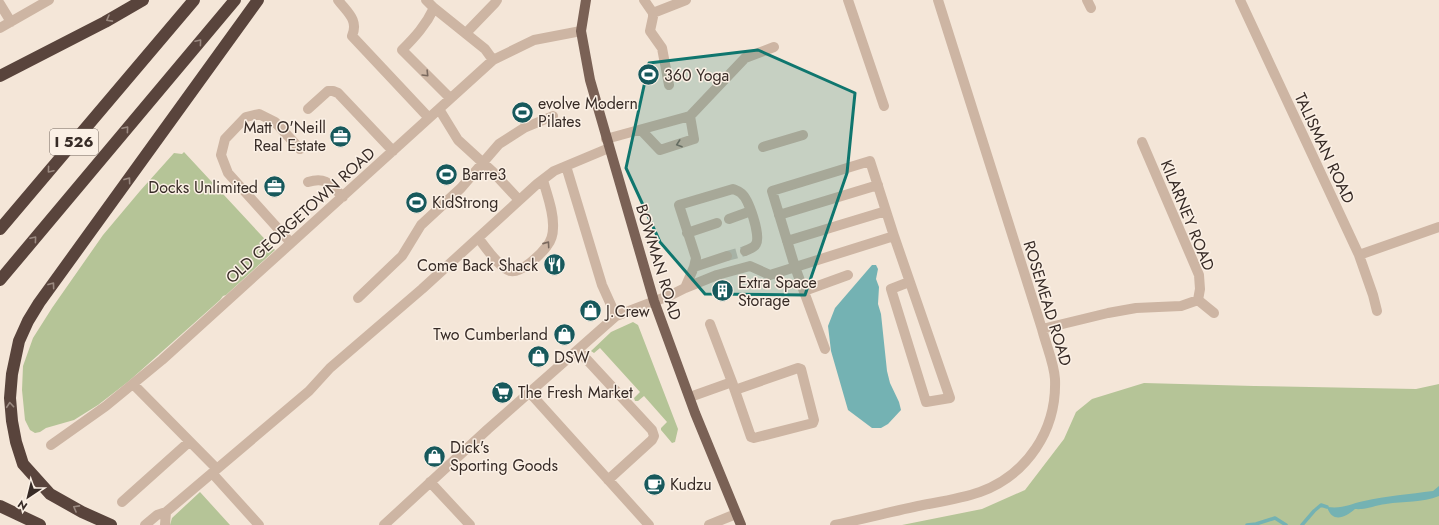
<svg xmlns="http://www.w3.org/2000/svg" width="1439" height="525" viewBox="0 0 1439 525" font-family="Jost,sans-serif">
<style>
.green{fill:#b5c497}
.water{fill:#74b2b3}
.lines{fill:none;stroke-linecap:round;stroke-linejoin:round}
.stream{stroke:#74b2b3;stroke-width:3.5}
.minor-tunnel{stroke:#cec1b4;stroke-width:10;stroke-dasharray:10 5;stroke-linecap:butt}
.minor{stroke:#cdb5a3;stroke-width:10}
.major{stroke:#7a6155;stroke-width:10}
.highway{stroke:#59443c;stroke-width:12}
.oneway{stroke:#9a8980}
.oneway2{stroke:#7a695e}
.marked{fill:#0f766e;fill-opacity:0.2;stroke:#0f766e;stroke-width:3;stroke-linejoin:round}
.labels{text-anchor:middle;stroke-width:3;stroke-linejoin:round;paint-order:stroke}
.shield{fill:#fbf0e5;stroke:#72665f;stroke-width:1}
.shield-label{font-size:15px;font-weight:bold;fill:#372b26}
.poi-label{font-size:16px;fill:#372b26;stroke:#fbf0e5;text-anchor:start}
.street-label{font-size:16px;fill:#372b26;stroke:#fbf0e5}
</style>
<rect width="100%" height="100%" fill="#f4e6d8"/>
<path class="green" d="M184 152 275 250 226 295 223 296 220 300 129 381 98 405 74 420 46 428 40 432 35 433 30 430 25 420 22 390 23 366 33 338 52 308 103 235 140 191 174 153 182 154Z
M633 322 638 325 678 429 675 442 672 443 661 430V428L667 422 644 396 638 401H635L634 398 640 392 600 348 594 353 591 351 611 332Z
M1144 383 1254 386 1416 389 1439 384V525H902L982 509 1025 490 1064 439 1076 412 1092 399Z
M200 492 230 525H170L172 518Z"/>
<path class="water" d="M872 265H876L878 269 876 279 879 287 878 304 881 314 887 371 890 383 899 402 901 410 888 424 881 428H872L848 410 831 351 828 326 835 308Z
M1439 486V496C1422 503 1404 501 1386 504 1375 505 1367 510 1355 509 1345 518 1332 523 1327 507 1344 509 1349 504 1364 501 1386 496 1410 494 1433 491Z"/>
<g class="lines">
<path class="stream" d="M1247 525 1256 524 1275 518 1286 525
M1302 525 1314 511 1321 505 1327 507"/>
<path class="minor-tunnel" d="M727 256 745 251"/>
<path class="minor" d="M338 0C347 12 359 20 352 36L429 118
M426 0 434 8
M644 0 653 13V17L650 31 662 48 669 85
M848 0 884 106
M1087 0 1091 8
M1240 0 1359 255 1373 295 1377 311
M0 4 11 22
M653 13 686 0
M0 28 49 0
M466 33 495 3 497 0
M450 98 402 50C415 37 426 25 434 8L485 49 493 60
M308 109 328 91H333L338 93 393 151
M439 109 458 140 493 172 519 200
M641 130 660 150 694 139 690 116
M606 139 690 116 745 58 774 47
M1142 142 1199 275 1200 289 1198 300
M763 147 803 135
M566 166 602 285 616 316
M308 182C326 176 331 185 343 197
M779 215 878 185
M729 219 751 211
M687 233 717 223
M478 238C486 247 498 267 510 271 521 274 541 254 547 246 551 241 553 234 553 228 554 212 547 195 543 180
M787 241 886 211
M291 243 228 173 221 155 225 139 246 117 259 114 275 122 300 149
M1359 255 1439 227
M694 267 727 256
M685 288 717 275 750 266 770 275 894 236 950 398 926 402 891 289 909 282
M804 291 848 275
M358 298 402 256 421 225 461 188 499 144 524 128 553 116
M710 324 732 382
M1042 329 1108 313 1136 308 1181 306 1198 300 1214 313
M825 349 795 267 772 191 870 161 894 236
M578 350 652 430 654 436 652 440 608 480
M133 384 217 469
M530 393 649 525
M690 397 732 382 751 437 754 438 813 423 814 420 801 369 798 368 735 390
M51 445 106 406 162 360 493 60 534 40 581 31
M212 473 259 525
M430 482 470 525
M122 502 189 442
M145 525 157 515 166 512 309 391 330 368 422 289 537 184 554 171 609 148
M165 525 166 512
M384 525 488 429 616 316 671 295 685 288 694 267 696 258 679 205 733 189C735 190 739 191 741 193 749 199 761 236 756 244 754 248 749 249 745 251
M709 525 736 514
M835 525C862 519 890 512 918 506 938 502 960 499 980 492 1027 475 1057 430 1055 379 1054 363 1046 345 1042 329L938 0"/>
<path class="major" d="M586 0 581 31 590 80 654 301 695 413 741 525"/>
<path class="highway" d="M0 76 105 22 143 0
M0 229 194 0
M0 280 235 0
M0 506 40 525
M111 525 82 512 50 494 23 464 16 442 12 421 10 398 12 374 19 341 28 321 39 303 258 0"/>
</g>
<defs><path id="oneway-chevron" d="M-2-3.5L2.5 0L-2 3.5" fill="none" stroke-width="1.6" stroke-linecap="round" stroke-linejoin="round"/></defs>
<g class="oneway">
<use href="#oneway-chevron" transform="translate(109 19) rotate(151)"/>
<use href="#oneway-chevron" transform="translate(199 42) rotate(-50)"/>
<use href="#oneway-chevron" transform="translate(126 129) rotate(-50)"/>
<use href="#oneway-chevron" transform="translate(50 170) rotate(130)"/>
<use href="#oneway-chevron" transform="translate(128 180) rotate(-54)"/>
<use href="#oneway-chevron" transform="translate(34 239) rotate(-50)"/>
<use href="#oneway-chevron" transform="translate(52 285) rotate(-54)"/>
<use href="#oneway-chevron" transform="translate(10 405) rotate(-95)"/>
<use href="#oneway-chevron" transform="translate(76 508) rotate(-151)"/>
</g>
<g class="oneway2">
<use href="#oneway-chevron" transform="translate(426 74) rotate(46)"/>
<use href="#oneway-chevron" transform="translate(679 144) rotate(161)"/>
<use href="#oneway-chevron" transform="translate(547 244) rotate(-55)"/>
</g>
<path class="marked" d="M758 50 855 93 847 173 805 295 705 294 660 242 626 168 649 63Z"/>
<defs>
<symbol id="stadium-disc" viewBox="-11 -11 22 22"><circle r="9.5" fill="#17595c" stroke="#fbf0e5"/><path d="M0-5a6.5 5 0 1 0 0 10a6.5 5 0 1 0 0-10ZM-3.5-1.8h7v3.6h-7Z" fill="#fff"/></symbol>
<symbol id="office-disc" viewBox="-11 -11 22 22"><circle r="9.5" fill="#17595c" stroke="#fbf0e5"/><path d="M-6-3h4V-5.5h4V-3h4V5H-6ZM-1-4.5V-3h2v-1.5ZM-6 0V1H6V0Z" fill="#fff"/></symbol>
<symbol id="restaurant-disc" viewBox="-11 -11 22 22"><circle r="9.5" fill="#17595c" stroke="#fbf0e5"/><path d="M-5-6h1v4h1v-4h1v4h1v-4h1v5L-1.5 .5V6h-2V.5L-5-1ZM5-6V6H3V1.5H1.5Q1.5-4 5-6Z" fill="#fff"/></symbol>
<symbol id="building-disc" viewBox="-11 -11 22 22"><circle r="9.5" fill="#17595c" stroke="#fbf0e5"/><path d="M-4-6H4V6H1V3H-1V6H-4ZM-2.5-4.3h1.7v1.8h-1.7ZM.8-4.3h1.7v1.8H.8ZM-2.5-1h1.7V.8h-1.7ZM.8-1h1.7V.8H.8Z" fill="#fff"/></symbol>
<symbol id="shop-disc" viewBox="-11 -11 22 22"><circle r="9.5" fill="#17595c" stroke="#fbf0e5"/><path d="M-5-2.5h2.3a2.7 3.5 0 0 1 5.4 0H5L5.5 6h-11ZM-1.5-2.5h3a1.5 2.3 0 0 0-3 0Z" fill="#fff"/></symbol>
<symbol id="supermarket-disc" viewBox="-11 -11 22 22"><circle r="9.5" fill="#17595c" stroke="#fbf0e5"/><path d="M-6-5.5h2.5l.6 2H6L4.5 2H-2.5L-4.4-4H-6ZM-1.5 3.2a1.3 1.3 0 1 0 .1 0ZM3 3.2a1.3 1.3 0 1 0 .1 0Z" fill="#fff"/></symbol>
<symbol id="cafe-disc" viewBox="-11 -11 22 22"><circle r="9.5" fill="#17595c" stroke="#fbf0e5"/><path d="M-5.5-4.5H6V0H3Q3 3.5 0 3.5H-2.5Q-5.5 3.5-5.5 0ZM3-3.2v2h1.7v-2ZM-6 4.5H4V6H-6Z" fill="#fff"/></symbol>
</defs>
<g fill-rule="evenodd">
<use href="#stadium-disc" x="636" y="62" width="25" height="25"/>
<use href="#stadium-disc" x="510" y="100" width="25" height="25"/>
<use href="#office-disc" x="328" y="124" width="25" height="25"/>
<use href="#stadium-disc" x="434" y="162" width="25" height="25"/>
<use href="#office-disc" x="262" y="174" width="25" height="25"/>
<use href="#stadium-disc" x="404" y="190" width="25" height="25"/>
<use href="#restaurant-disc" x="542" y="252" width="25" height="25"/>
<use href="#building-disc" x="710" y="278" width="25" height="25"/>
<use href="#shop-disc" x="578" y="298" width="25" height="25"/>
<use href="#shop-disc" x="552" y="322" width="25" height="25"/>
<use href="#shop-disc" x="526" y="344" width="25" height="25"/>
<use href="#supermarket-disc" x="490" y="380" width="25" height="25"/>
<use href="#shop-disc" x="422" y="444" width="25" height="25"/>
<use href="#cafe-disc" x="642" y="472" width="25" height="25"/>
</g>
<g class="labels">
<rect class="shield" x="50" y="129" width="48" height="26" rx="3"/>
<g class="shield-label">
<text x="74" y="147">I 526</text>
</g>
<g class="poi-label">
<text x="664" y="81">360 Yoga</text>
<text x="538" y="109">evolve Modern<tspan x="538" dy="18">Pilates</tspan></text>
<text x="326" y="133" text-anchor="end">Matt O'Neill<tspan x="326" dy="18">Real Estate</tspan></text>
<text x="462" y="180">Barre3</text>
<text x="258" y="193" text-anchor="end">Docks Unlimited</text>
<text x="432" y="208">KidStrong</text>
<text x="538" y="271" text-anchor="end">Come Back Shack</text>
<text x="738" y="288">Extra Space<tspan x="738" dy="18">Storage</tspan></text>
<text x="606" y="317">J.Crew</text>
<text x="548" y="340" text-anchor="end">Two Cumberland</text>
<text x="554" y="363">DSW</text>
<text x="518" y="398">The Fresh Market</text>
<text x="450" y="453">Dick's<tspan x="450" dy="18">Sporting Goods</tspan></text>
<text x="670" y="490">Kudzu</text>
</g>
<g class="street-label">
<text transform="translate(1325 148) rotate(65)" y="6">TALISMAN ROAD</text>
<text transform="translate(300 215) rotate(-42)" y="6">OLD GEORGETOWN ROAD</text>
<text transform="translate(1188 215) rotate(68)" y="6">KILARNEY ROAD</text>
<text transform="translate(659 262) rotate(73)" y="6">BOWMAN ROAD</text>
<text transform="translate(1048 303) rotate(73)" y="6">ROSEMEAD ROAD</text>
</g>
</g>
<g transform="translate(28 497) rotate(215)" stroke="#fbf0e5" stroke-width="3" paint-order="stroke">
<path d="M0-3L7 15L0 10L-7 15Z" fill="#372b26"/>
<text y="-6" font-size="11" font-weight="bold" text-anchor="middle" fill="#372b26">N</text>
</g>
</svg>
